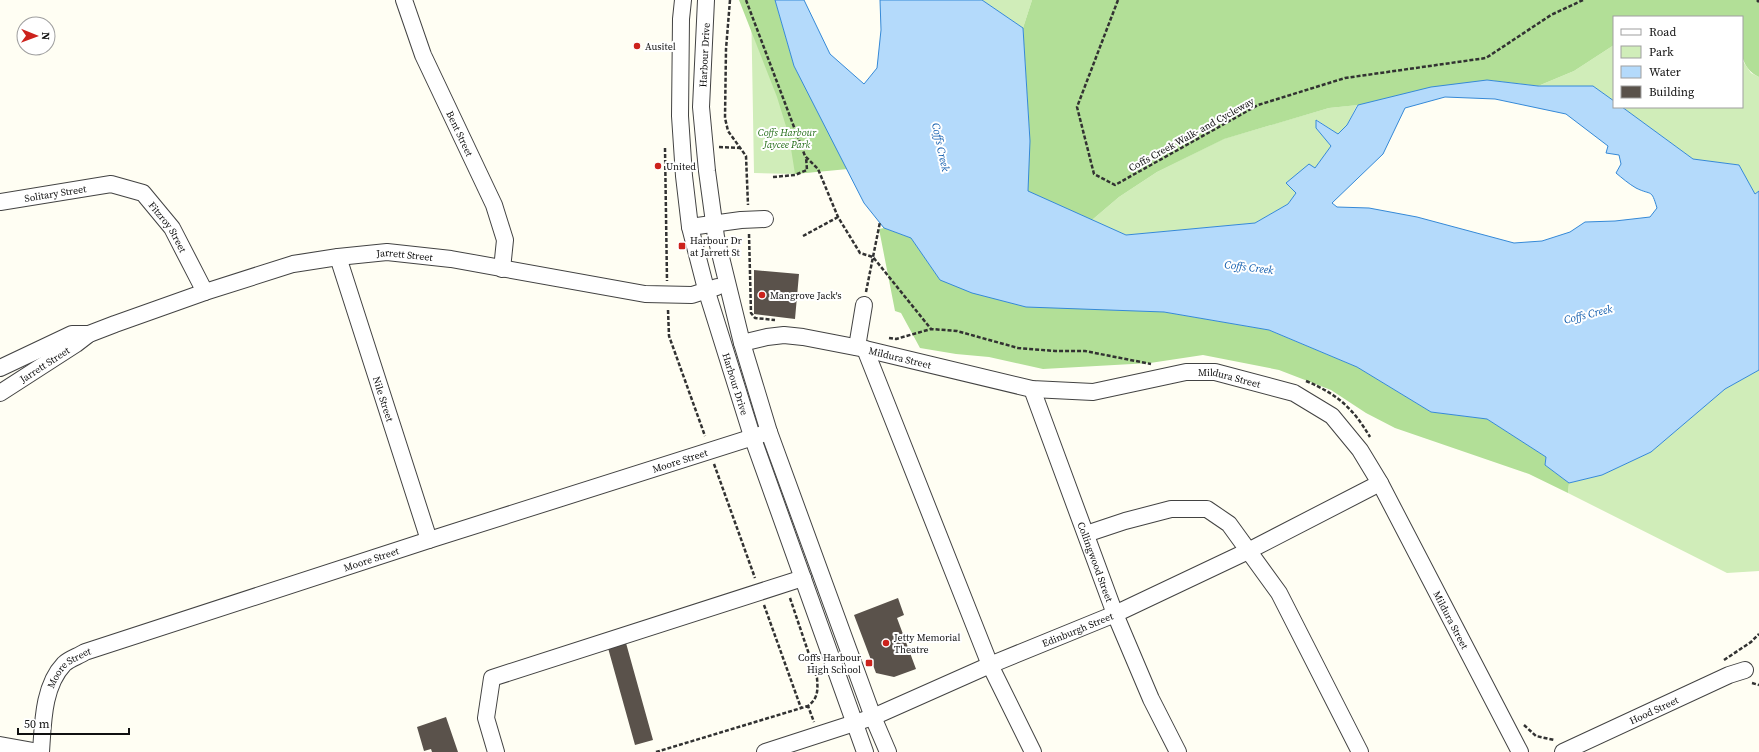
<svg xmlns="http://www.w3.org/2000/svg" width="1759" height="752" viewBox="0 0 1759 752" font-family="'Source Serif 4',serif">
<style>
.green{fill:#d0edb9}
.forest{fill:#b2df97}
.water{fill:#b4dafb;stroke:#3589d7;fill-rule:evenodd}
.building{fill:#5a524b}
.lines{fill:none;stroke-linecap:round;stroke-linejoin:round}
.minor-casing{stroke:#434343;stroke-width:18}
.path{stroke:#323232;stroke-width:2.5;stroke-dasharray:4 2;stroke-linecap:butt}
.minor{stroke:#fff;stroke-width:16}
.poi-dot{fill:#cc221c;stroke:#fff;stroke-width:1.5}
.labels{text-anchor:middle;stroke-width:4;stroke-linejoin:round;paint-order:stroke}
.poi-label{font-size:10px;fill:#101010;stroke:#fff;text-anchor:start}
.street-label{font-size:10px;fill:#101010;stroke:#fff}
.park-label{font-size:10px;font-style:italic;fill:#256e1a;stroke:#fff}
.water-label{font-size:11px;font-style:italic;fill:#0e5bad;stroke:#fff}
</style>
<rect width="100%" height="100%" fill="#fffef3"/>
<path class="green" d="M751 0 840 169 795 174 754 173Z
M982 0H1032L1023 28Z
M1614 45V101L1593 86H1538L1574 71Z
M1742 60 1751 73 1759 77V191L1755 194 1739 165 1693 159 1622 107H1742Z
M1357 105 1347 125 1338 134 1317 120 1316 128 1331 146 1315 168 1287 183 1296 193 1288 204 1255 223 1126 235 1092 220 1119 197 1157 172 1223 139 1329 108Z
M1759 370V571L1727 573 1568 493 1569 483 1602 475 1651 452 1725 389Z"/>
<path class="forest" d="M739 0H775L794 66 848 169 795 174 789 136 777 97Z
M1032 0H1759V77C1735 65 1742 40 1742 17H1614V45L1574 71 1538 86 1487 80 1358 105 1329 108 1224 139 1157 172 1119 197 1092 220 1027 191 1030 141 1023 28Z
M884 228 911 238 940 280 1164 312 1269 330 1357 367 1431 412 1487 419 1546 457 1545 465 1569 483 1568 493 1529 474 1395 428 1366 413 1331 390 1279 370 1203 355 1150 363 1043 369 989 357 956 354 920 348 901 313 895 311 879 229Z"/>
<path class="water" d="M775 0H804L830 54 864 84 877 68 881 30 880 0H982L1023 28 1030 141 1028 191 1126 235 1255 223 1288 204 1296 193 1286 183 1309 164 1315 168 1331 146 1316 128V120L1338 134 1347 125 1358 105 1431 87 1487 80 1538 86H1593L1614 101V107H1622L1693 159 1739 165 1755 194 1759 191V370L1725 389 1651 452 1602 475 1569 483 1545 465 1546 457 1487 419 1431 412 1357 367 1269 330 1164 312 1026 307 972 293 940 280 911 238 884 228 864 203 794 66ZM1445 97 1495 99 1566 114 1608 146 1606 153 1619 155 1621 164 1616 173C1622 178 1629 184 1636 188 1652 196 1651 188 1657 208L1650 217 1615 221 1585 222 1570 232 1542 241 1514 243 1417 217 1369 208 1337 207 1332 203 1383 154 1405 108Z"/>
<path class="building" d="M754 270 799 274 795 319 754 314Z
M898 598 904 615 897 618 916 669 894 677 876 673 854 615Z
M626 643 653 740 635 745 608 648Z
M446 717 458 752H432L431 749 424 751 417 727Z"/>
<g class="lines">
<defs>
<g id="minor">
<path id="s1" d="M404 0 423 55 494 205 505 240 502 269"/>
<path id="s2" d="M683 0 681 19 680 116 684 176 690 227 706 289 752 436 865 752"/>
<path d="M706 0 701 107 707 171 716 237 742 343 769 432 873 717 888 752"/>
<path id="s3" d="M0 202 111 184 143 193 172 228 205 292"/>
<path d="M690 227 741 220 765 219"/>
<path id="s4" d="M338 257 429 540"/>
<path id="s5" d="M742 343 767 337 784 335 803 337 865 349 1032 389 1093 392 1186 372H1215L1294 393 1332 416 1360 450 1380 483 1520 752"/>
<path d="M857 347 864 305"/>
<path d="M865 349 990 665 1033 752"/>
<path d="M0 368 72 334H89"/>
<path id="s6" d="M1032 389 1115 614 1151 699 1178 752"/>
<path id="s7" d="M0 393 76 344 89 334 115 324 205 292 293 264 338 257 387 252 451 259 645 294 692 295 717 287"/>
<path d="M1086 534 1125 521 1171 509H1207L1229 524 1279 593 1360 752"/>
<path d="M0 745 39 752"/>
<path id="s8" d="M41 752C43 723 43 686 64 664 69 659 79 656 85 652L429 540 769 432"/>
<path d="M496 752 486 718 492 678 803 578"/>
<path id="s9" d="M765 752 873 717 990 665 1115 614 1248 551 1380 483"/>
<path id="s10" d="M1563 752 1729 675 1745 670"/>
</g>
</defs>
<use href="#minor" class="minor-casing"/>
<path class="path" d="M730 0 726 49 725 118 728 131 746 156 748 205
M746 0 805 156 818 169 838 217 860 253 873 257 931 329 957 331 1018 348 1055 351H1085L1151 364
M1118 0 1077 107 1094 174 1115 185 1258 105 1345 78 1486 58 1551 15 1583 0
M1757 0 1759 2
M719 147 740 148
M665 148 667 281
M773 177 795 175 807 170 806 157
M749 234 751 313 755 318 775 320
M803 236 838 217
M866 292 880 222
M668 310 669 336 705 436
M889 338 896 339 931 329
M1306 381C1337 394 1353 408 1370 437
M714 464 755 578
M790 598 817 678C818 691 818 698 808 706L814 722
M764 605 801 708
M1724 660 1751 642 1759 634
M1752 683 1759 685
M1524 725 1536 736 1554 740
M656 752 808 706"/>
<use href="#minor" class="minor"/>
</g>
<g class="poi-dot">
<circle cx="637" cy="46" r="4"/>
<circle cx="658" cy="166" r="4"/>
<rect x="678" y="242" width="8" height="8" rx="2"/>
<circle cx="762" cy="295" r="4"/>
<circle cx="886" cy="643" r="4"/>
<rect x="865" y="659" width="8" height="8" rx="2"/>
</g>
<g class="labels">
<g class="poi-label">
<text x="645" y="50">Ausitel</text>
<text x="666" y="170">United</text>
<text x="690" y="244">Harbour Dr<tspan x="690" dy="12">at Jarrett St</tspan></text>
<text x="770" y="299">Mangrove Jack's</text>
<text x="894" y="641">Jetty Memorial<tspan x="894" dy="12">Theatre</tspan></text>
<text x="861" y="661" text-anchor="end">Coffs Harbour<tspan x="861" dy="12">High School</tspan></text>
</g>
<g class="street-label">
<text transform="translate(704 55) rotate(-87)" y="4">Harbour Drive</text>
<text dy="4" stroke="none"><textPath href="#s1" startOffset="145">Bent Street</textPath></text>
<text transform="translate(1191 134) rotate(-29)" y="4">Coffs Creek Walk- and Cycleway</text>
<text dy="4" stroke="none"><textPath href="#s3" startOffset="56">Solitary Street</textPath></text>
<text dy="4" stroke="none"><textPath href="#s3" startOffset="188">Fitzroy Street</textPath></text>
<text dy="4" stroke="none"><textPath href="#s7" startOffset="435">Jarrett Street</textPath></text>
<text dy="4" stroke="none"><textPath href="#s5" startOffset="161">Mildura Street</textPath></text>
<text dy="4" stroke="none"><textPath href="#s7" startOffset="53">Jarrett Street</textPath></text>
<text dy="4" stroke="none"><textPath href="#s5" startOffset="497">Mildura Street</textPath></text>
<text dy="4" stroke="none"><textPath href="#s2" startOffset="391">Harbour Drive</textPath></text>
<text dy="4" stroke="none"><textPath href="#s4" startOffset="149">Nile Street</textPath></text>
<text dy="4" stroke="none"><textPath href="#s8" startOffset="742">Moore Street</textPath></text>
<text dy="4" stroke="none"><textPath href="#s8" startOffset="418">Moore Street</textPath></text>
<text dy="4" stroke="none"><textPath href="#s6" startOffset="184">Collingwood Street</textPath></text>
<text dy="4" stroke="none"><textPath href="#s5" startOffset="845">Mildura Street</textPath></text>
<text dy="4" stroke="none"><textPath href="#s9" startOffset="336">Edinburgh Street</textPath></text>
<text dy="4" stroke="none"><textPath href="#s8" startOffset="94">Moore Street</textPath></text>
<text dy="4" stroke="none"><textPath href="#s10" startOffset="100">Hood Street</textPath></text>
</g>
<g class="park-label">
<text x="787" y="136">Coffs Harbour<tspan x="787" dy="12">Jaycee Park</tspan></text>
</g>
<g class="water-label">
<text transform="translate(941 147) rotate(78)" y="4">Coffs Creek</text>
<text transform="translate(1249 267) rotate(7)" y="4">Coffs Creek</text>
<text transform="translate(1588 314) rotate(-14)" y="4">Coffs Creek</text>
</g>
</g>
<rect x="1613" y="16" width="130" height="92" fill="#ffffff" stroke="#9f9f9f"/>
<rect x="1621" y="29" width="20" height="6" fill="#ffffff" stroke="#9f9f9f"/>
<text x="1649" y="36" font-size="12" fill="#101010">Road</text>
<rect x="1621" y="46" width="20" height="12" fill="#d0edb9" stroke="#9f9f9f"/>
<text x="1649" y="56" font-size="12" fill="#101010">Park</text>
<rect x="1621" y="66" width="20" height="12" fill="#b4dafb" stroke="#9f9f9f"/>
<text x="1649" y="76" font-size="12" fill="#101010">Water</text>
<rect x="1621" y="86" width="20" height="12" fill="#5a524b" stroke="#9f9f9f"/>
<text x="1649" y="96" font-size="12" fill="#101010">Building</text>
<g transform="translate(36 36) rotate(91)"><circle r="19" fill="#ffffff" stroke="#9f9f9f"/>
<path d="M0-3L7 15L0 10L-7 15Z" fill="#cc221c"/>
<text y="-6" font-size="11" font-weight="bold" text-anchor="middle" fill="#101010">N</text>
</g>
<path d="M18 728v6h111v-6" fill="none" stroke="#101010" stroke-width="2"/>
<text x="24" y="728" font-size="12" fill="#101010" stroke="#ffffff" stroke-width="3" paint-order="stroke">50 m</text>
</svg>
